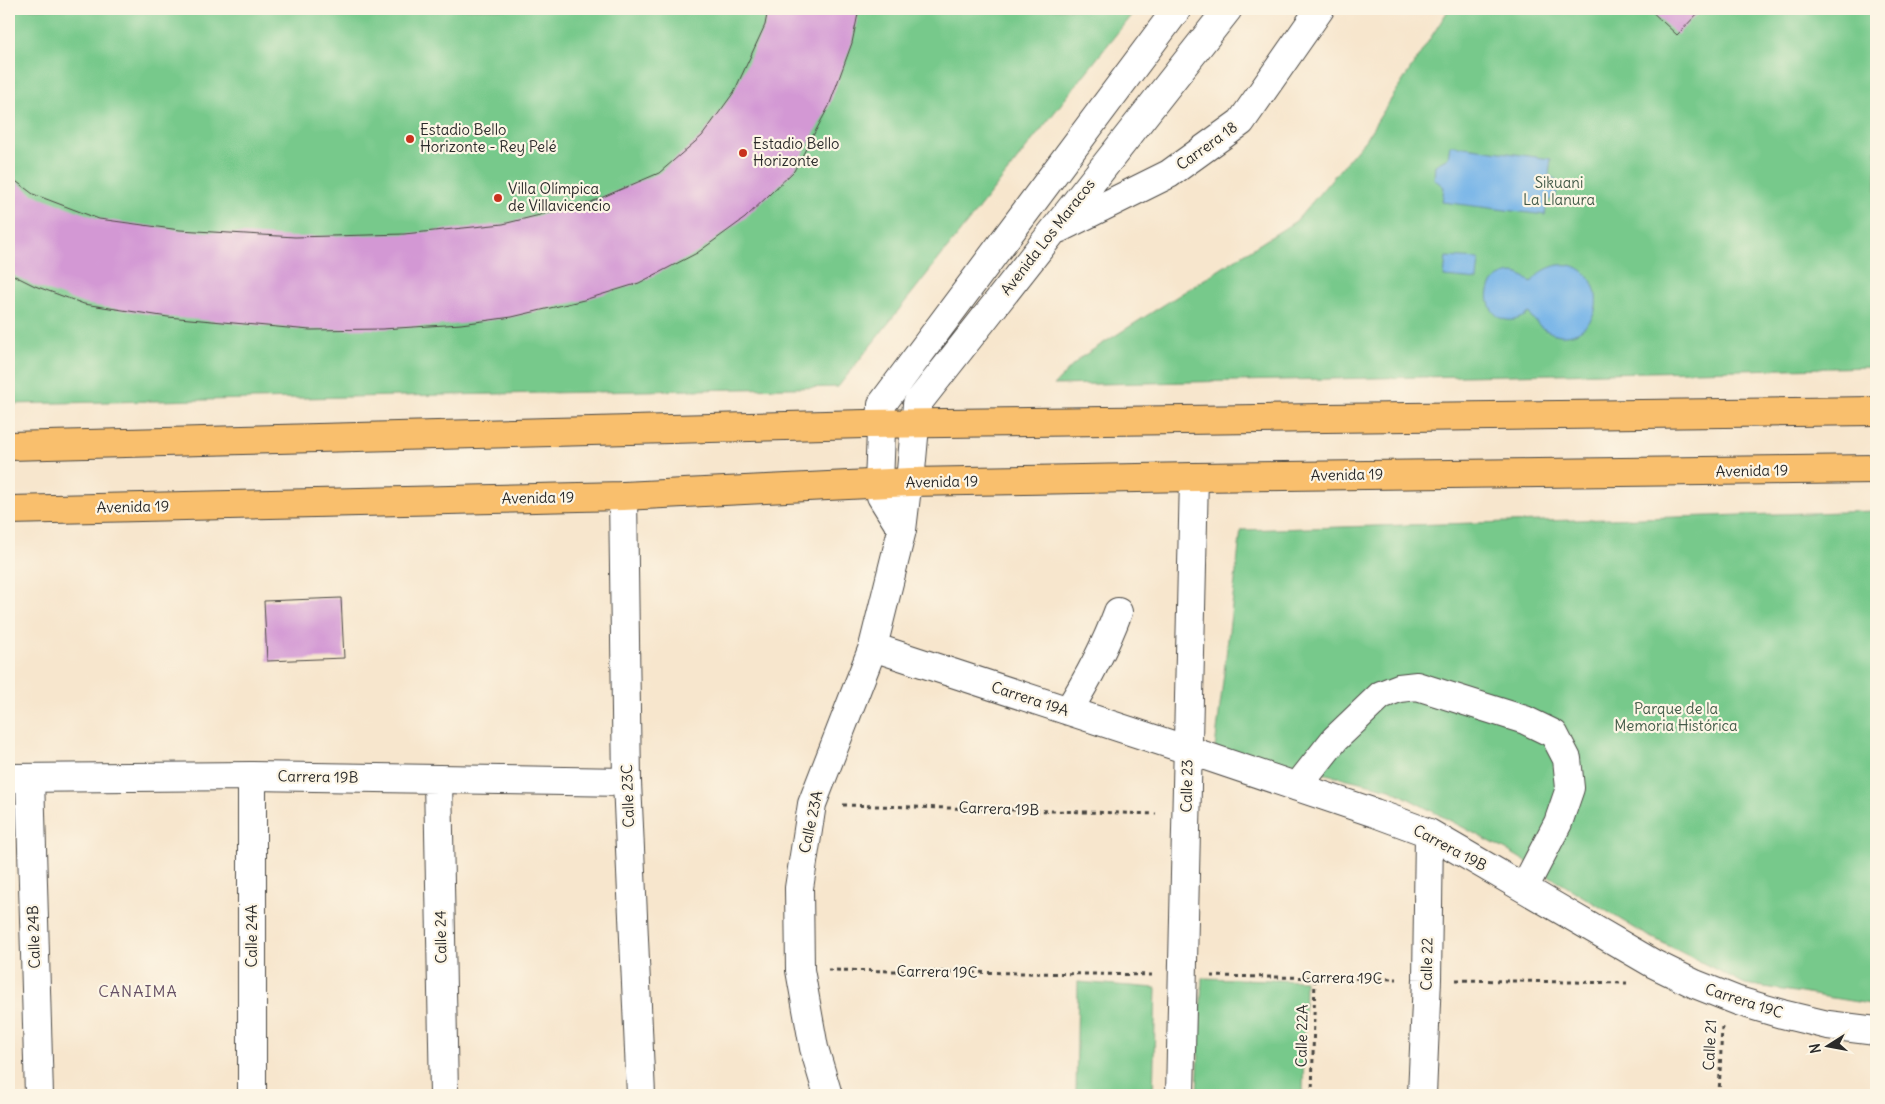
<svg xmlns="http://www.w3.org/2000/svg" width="1885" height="1104" viewBox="0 0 1885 1104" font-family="Delius,sans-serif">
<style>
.green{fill:#77c98b;stroke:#517a5b}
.water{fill:#74b4e8;stroke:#50708a}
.building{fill:#d398d4}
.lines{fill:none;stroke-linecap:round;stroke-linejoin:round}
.minor-casing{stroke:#4a4743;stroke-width:30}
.major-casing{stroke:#4a4743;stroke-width:30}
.path{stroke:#4a4743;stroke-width:3;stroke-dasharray:4 4;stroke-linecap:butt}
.minor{stroke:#fff;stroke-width:28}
.major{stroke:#f9bf6d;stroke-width:28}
.poi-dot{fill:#c8321e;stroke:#fcf5e5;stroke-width:2}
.labels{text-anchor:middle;stroke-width:4.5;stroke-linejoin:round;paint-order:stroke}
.poi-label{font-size:15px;fill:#2b2b2b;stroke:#fcf5e5;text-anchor:start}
.street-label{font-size:15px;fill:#2b2b2b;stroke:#fcf5e5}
.park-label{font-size:15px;fill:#425a48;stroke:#fcf5e5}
.neighbourhood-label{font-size:16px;letter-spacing:1px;fill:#665166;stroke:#fcf5e5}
</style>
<rect width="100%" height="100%" fill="#fcf5e5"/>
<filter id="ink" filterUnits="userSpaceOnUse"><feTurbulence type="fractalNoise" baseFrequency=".02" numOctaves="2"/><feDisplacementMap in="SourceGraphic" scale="10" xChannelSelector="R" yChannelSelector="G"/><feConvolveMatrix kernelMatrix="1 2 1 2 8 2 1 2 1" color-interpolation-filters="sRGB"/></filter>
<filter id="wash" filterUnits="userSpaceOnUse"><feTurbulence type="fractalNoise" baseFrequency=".0096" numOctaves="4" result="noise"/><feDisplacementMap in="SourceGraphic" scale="20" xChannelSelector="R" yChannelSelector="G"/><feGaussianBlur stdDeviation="1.12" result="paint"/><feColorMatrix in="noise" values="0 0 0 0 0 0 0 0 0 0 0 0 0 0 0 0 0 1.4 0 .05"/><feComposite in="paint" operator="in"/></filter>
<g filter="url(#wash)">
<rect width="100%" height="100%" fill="#f7e6cd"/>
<path class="green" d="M9 9H1136L838 387 9 404Z
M1449 9H1876V367L1054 385 1080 358 1296 221 1365 140Z
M1876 511V1005L1745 984 1641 932 1510 852 1390 789 1215 748 1241 530Z
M1202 978 1305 981 1303 1095H1197Z
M1078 982 1156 988 1153 1095H1076Z"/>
<path class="water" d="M1450 145 1551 159 1549 175 1558 181 1556 196 1547 202 1545 215 1442 202 1444 187 1434 179 1435 165 1448 158Z
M1446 257 1479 259 1477 280 1444 277Z
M1558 265C1562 265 1566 264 1570 265 1594 270 1604 302 1590 321 1573 345 1542 336 1529 313 1492 340 1471 283 1507 274 1517 271 1524 276 1531 283 1538 273 1546 268 1558 265Z"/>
<g id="blocks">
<path class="building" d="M768 9H859L852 43 829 106 794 171 745 218 697 253 639 283 584 300 512 317 461 324 382 329 310 330 168 317 84 304 35 286 9 273V176L33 194 99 219 180 230 295 237 404 234 503 224 589 203 659 173 702 136 734 92 765 25Z
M1649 9H1702L1677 35Z
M341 598 344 658 267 661 264 601Z"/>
</g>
</g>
<g filter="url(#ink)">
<use href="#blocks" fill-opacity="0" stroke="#4a4743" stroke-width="1"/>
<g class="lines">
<defs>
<path id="minor" d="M1058 229 1169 174 1241 122 1320 9
M623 496 627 782 641 1095
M902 530 881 496 879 484 882 404 1177 9
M873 647 1188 750 1375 813 1429 833 1654 964 1695 984 1738 1001 1782 1014 1828 1025 1876 1031
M1068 711C1088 679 1105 647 1118 612
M252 776V1095
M9 778 252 776 627 782
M30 778 39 1095
M438 779 444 1095
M1297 787 1335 739 1381 695 1399 688 1417 686 1525 720 1554 734 1567 759 1570 788 1558 823 1524 888
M828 1095 814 1048 800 970 799 888 812 804 873 647 902 530 906 496 910 482 917 404 1228 9
M1180 1095 1194 477
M1422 1095 1427 979 1429 833"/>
<path id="major" d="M9 446 865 424 1876 411
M9 510 623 496 910 482 1194 477 1876 469"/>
</defs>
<use href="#minor" class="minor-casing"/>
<use href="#major" class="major-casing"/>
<path class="path" d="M843 805 1156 814
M828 970 1154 975
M1211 976 1397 979
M1456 980 1627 983
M1312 1095 1315 978
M1719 1095 1722 1026"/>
<use href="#minor" class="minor"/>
<use href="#major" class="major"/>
</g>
</g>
<g class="poi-dot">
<circle cx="410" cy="139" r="5"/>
<circle cx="743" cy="153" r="5"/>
<circle cx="498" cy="198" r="5"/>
</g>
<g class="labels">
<g class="poi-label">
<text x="420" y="135">Estadio Bello<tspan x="420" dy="17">Horizonte - Rey Pelé</tspan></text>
<text x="753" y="149">Estadio Bello<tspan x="753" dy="17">Horizonte</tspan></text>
<text x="508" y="194">Villa Olímpica<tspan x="508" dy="17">de Villavicencio</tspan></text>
</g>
<g class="street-label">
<text transform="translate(1207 146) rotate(-36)" y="5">Carrera 18</text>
<text transform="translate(1048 237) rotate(-52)" y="5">Avenida Los Maracos</text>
<text transform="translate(1752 471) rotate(-1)" y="5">Avenida 19</text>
<text transform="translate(1347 475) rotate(-1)" y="5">Avenida 19</text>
<text transform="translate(942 482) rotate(-1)" y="5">Avenida 19</text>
<text transform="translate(538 498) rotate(-1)" y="5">Avenida 19</text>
<text transform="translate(133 507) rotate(-1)" y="5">Avenida 19</text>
<text transform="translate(1030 699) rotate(18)" y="5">Carrera 19A</text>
<text transform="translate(318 777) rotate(1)" y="5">Carrera 19B</text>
<text transform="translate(1187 786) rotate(-89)" y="5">Calle 23</text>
<text transform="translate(628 796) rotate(-92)" y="5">Calle 23C</text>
<text transform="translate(999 809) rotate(2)" y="5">Carrera 19B</text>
<text transform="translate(811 822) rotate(-78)" y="5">Calle 23A</text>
<text transform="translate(1450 848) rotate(28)" y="5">Carrera 19B</text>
<text transform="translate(252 936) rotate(-90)" y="5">Calle 24A</text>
<text transform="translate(34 937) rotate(-92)" y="5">Calle 24B</text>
<text transform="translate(441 937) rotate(-91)" y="5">Calle 24</text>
<text transform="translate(1427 964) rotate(-89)" y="5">Calle 22</text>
<text transform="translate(937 972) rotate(1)" y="5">Carrera 19C</text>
<text transform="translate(1342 978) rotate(1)" y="5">Carrera 19C</text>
<text transform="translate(1744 1001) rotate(18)" y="5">Carrera 19C</text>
<text transform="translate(1302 1036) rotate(-89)" y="5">Calle 22A</text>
<text transform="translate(1710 1045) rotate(-87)" y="5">Calle 21</text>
</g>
<g class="park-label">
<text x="1559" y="188">Sikuani<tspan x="1559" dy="17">La Llanura</tspan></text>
<text x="1676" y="714">Parque de la<tspan x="1676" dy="17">Memoria Histórica</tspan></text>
</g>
<g class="neighbourhood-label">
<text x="138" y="997">CANAIMA</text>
</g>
</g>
<rect width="1885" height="1104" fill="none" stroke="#fcf5e5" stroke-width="30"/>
<g transform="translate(1828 1046) rotate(259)" stroke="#fcf5e5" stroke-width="4" paint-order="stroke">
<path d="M0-4L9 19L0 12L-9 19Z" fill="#2b2b2b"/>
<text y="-8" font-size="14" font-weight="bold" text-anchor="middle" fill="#2b2b2b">N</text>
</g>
</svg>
